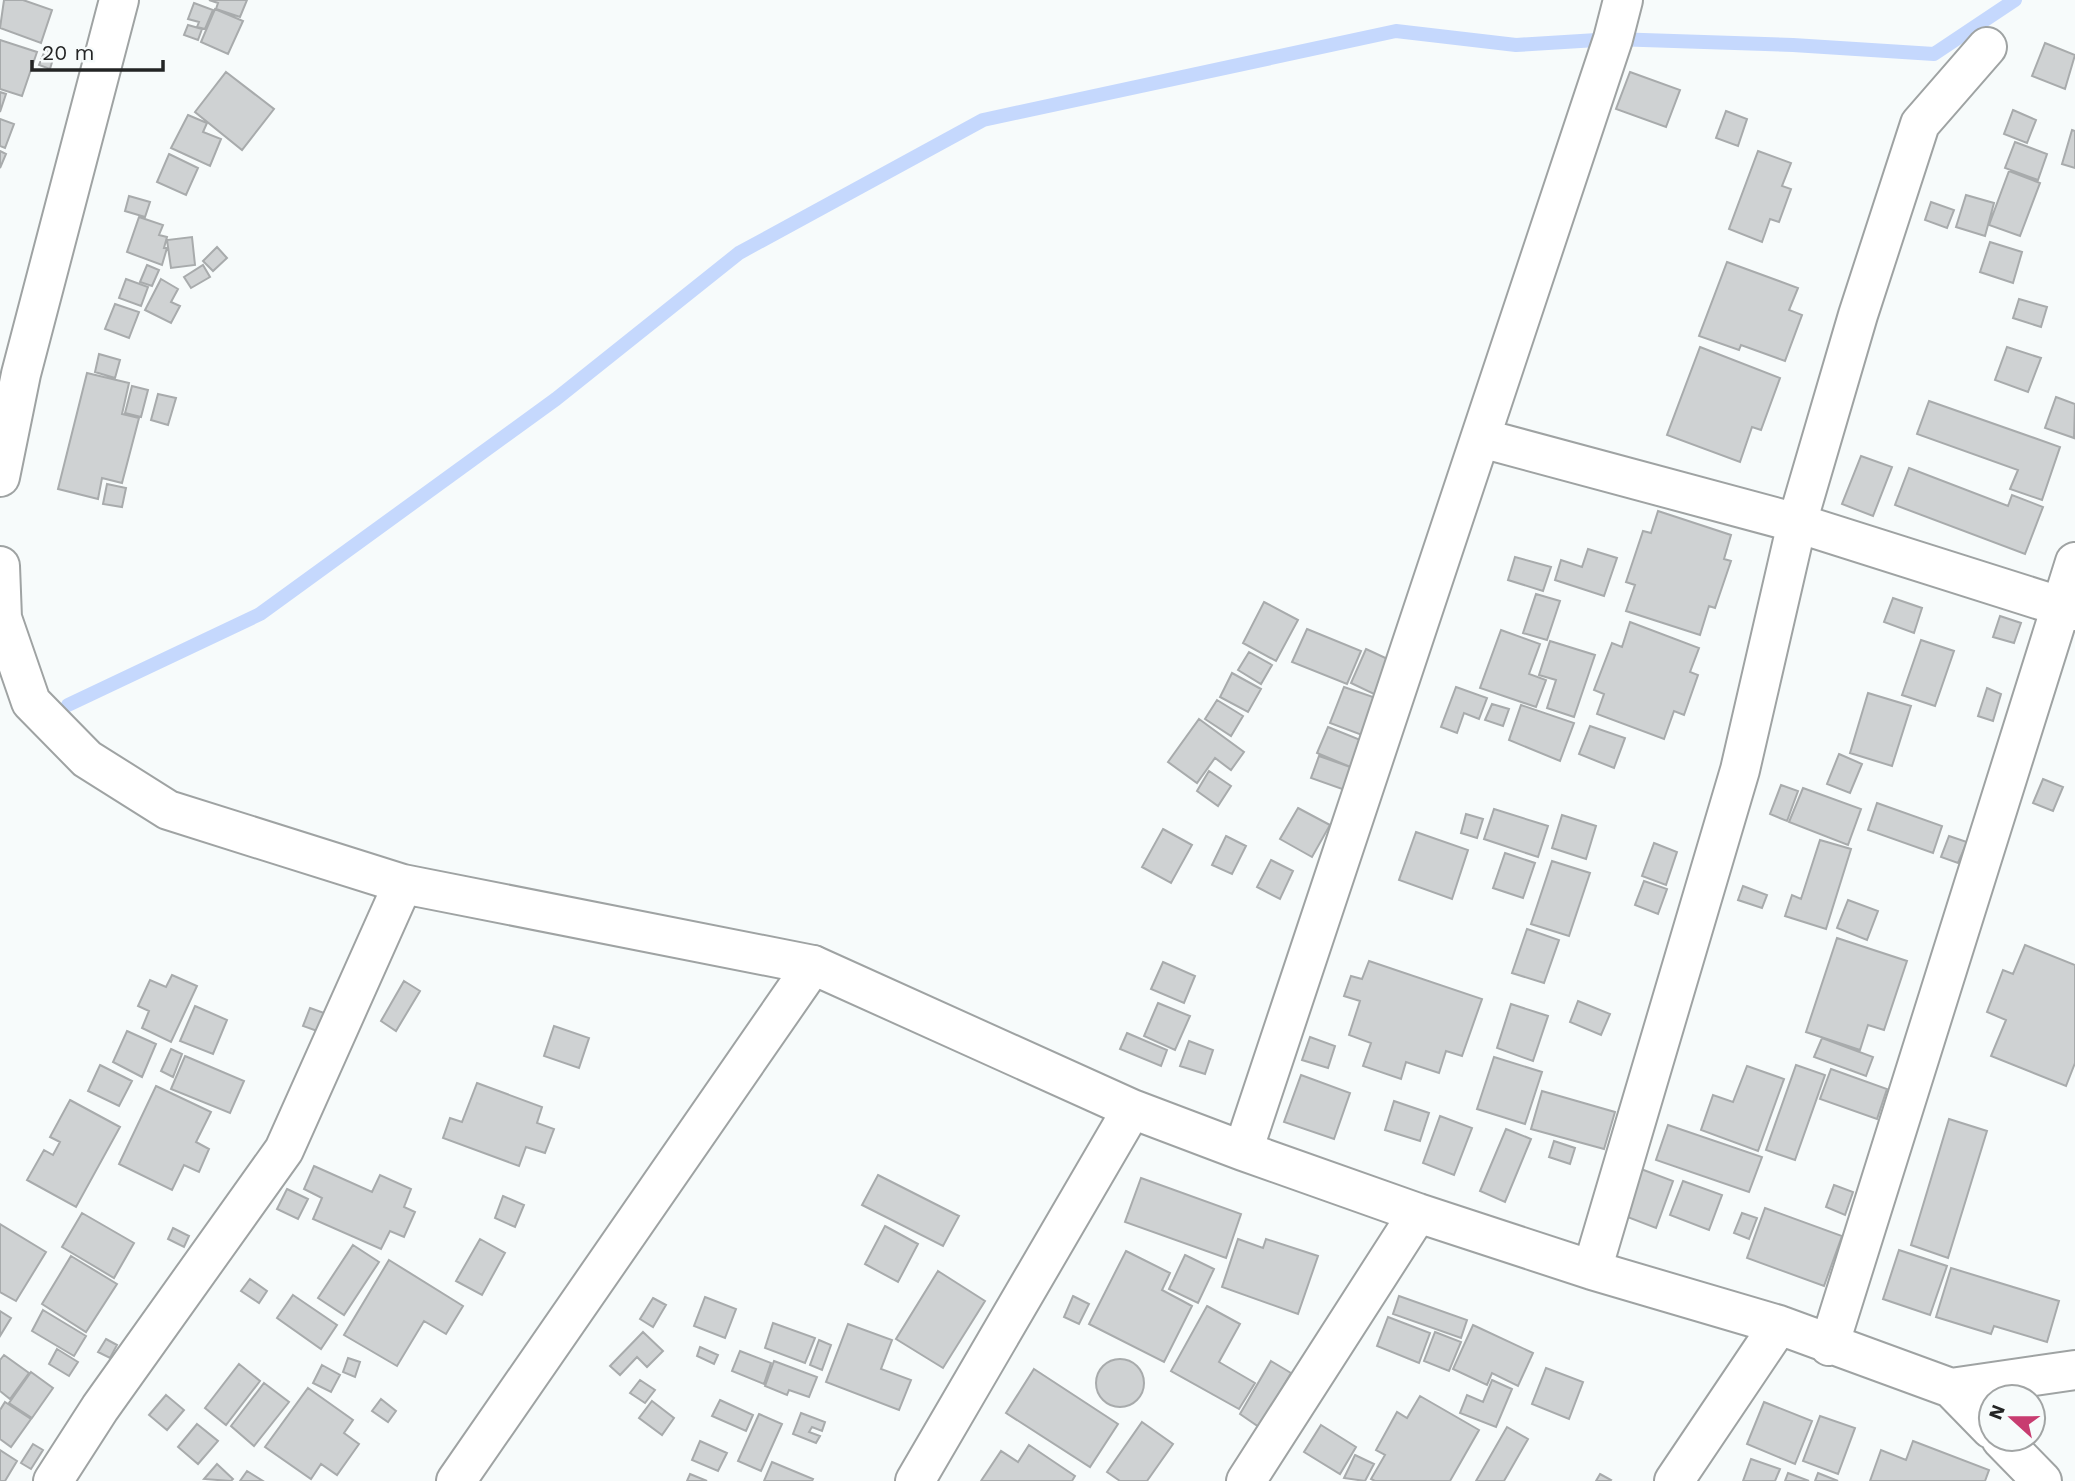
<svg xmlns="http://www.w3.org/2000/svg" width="2075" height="1481" viewBox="0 0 2075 1481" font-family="'Work Sans',sans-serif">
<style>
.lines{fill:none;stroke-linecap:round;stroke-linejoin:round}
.stream{stroke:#c5d8fd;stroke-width:14}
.building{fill:#cfd2d3;stroke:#a8abac;stroke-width:2}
.minor-casing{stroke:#9fa3a3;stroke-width:42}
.tertiary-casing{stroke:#9fa3a3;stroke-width:42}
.minor{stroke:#fff;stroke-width:38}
.tertiary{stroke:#fff;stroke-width:38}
</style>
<rect width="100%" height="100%" fill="#f7fbfb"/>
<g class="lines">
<path class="stream" d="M68 705 260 614 556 399 739 253 983 120 1396 31 1516 45 1613 39 1793 45 1934 54 2015 0"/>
</g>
<path class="building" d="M4 0H23L52 10 41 43 0 28Z
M209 0H247L240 17 216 9 218 3Z
M194 3 213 10 205 29 197 27 199 22 188 19Z
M215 9 243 21 228 54 201 42Z
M188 25 202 29 198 40 184 35Z
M0 40 37 52 22 96 0 89Z
M2045 43 2075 55 2065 89 2032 76Z
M46 48 55 52 50 69 39 65Z
M226 72 274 109 242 150 195 112Z
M1630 72 1680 90 1666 127 1616 109Z
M0 92 6 94 0 112Z
M2013 110 2036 120 2027 143 2004 134Z
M1726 111 1747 119 1738 146 1716 138Z
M188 115 207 123 203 132 221 139 210 166 171 148Z
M0 119 14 124 5 148 0 146Z
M2072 130 2075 131V168L2062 164Z
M2015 142 2047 154 2038 180 2005 168Z
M0 151 6 154 0 168Z
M1758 151 1791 163 1782 186 1791 189 1779 222 1770 219 1762 242 1729 229Z
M169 154 198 168 186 195 157 182Z
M2009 171 2040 183 2020 236 1989 225Z
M1966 195 1994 203 1985 236 1956 227Z
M129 196 150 202 145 217 125 211Z
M1931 202 1954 210 1947 228 1925 220Z
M139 217 163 225 159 235 167 237 164 248H167L162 265 127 252Z
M192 237 195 265 171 268 167 240Z
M1990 242 2022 252 2013 283 1980 272Z
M217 247 227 258 213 271 203 261Z
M1727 262 1798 288 1789 310 1802 315 1785 361 1741 345 1739 350 1699 336Z
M147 265 159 270 152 286 140 282Z
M203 265 210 277 191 288 184 277Z
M126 279 148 287 141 306 119 298Z
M161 279 178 289 171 302 180 306 171 323 145 310Z
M2019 299 2047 307 2041 327 2013 318Z
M115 304 139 312 129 338 105 329Z
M1700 347 1780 378 1761 430 1752 427 1740 462 1667 435Z
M2007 347 2041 358 2028 392 1995 380Z
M99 354 120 360 115 378 95 372Z
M87 373 129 383 122 414 139 418 122 483 102 478 98 499 58 489Z
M132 386 148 390 141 417 125 413Z
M158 394 176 398 168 425 151 420Z
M2056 397 2075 404 2074 438 2045 428Z
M1929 401 2060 447 2042 500 2010 489 2018 470 1917 434Z
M1861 456 1892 467 1873 516 1842 504Z
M1909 468 2008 506 2012 495 2043 507 2025 554 1895 505Z
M107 484 126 488 122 507 103 504Z
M1658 511 1731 535 1724 559 1731 561 1715 608 1709 606 1700 635 1626 611 1635 585 1626 582 1643 531 1651 533Z
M1588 549 1617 558 1604 596 1555 580 1561 560 1582 567Z
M1515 557 1551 567 1543 591 1508 580Z
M1536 594 1560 601 1547 640 1523 633Z
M1893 598 1922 608 1914 633 1884 622Z
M1264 602 1298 620 1276 661 1243 643Z
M2000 616 2021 623 2014 643 1993 637Z
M1630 622 1699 648 1690 672 1698 675 1684 715 1674 711 1664 739 1597 714 1604 694 1594 690 1612 643 1622 647Z
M1307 629 1361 651 1347 684 1292 662Z
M1501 630 1540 644 1529 674 1546 680 1536 707 1480 688Z
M1921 640 1954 651 1935 706 1902 695Z
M1550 641 1595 655 1574 717 1547 708 1556 680 1539 675Z
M1366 649 1392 661 1376 695 1351 683Z
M1249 652 1272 665 1261 684 1238 670Z
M1232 673 1261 689 1248 712 1220 697Z
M1344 687 1376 698 1362 735 1330 723Z
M1456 687 1487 698 1479 719 1464 713 1457 733 1441 727Z
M1987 688 2001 694 1993 721 1978 716Z
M1868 693 1911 706 1892 766 1850 753Z
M1217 700 1243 716 1231 736 1205 719Z
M1492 704 1509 709 1503 726 1485 720Z
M1521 705 1574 723 1560 761 1509 740Z
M1199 719 1244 752 1231 770 1215 758 1197 783 1168 762Z
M1590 726 1625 738 1614 768 1579 754Z
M1328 727 1363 741 1353 768 1317 753Z
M1839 754 1862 764 1850 793 1827 784Z
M1319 756 1353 768 1345 790 1311 778Z
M1209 771 1231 786 1218 806 1197 791Z
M2043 779 2063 787 2053 811 2033 803Z
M1781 785 1798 791 1787 821 1770 814Z
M1803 788 1861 809 1848 845 1789 822Z
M1877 803 1942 826 1933 853 1868 830Z
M1298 808 1330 825 1312 857 1280 839Z
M1494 809 1548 826 1538 857 1484 839Z
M1466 814 1483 819 1477 838 1461 833Z
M1562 815 1596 826 1586 859 1552 848Z
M1163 829 1192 845 1171 883 1142 867Z
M1416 832 1468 850 1452 899 1399 880Z
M1226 836 1246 846 1232 874 1212 865Z
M1949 836 1967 842 1958 863 1941 857Z
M1820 840 1851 849 1826 929 1785 916 1792 895 1801 899Z
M1654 843 1677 852 1666 885 1642 876Z
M1505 853 1535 863 1523 898 1493 888Z
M1271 860 1293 871 1280 899 1257 887Z
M1552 861 1590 873 1569 936 1531 924Z
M1644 881 1667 889 1658 914 1635 905Z
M1743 886 1767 895 1762 908 1738 900Z
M1848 900 1878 911 1867 940 1837 928Z
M1527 929 1559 940 1544 983 1512 973Z
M1837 938 1907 961 1884 1030 1868 1025 1860 1050 1806 1032Z
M2025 945 2075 965V1063L2066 1086 1991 1056 2006 1020 1987 1012 2003 970 2013 974Z
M1369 961 1482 999 1462 1056 1446 1051 1439 1073 1406 1062 1401 1079 1363 1066 1371 1043 1349 1035 1360 1001 1344 996 1351 976 1362 979Z
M1163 962 1195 976 1184 1003 1151 989Z
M172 975 197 986 171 1042 142 1028 149 1011 138 1006 150 980 166 987Z
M404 981 420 991 396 1031 381 1021Z
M1578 1001 1610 1014 1601 1035 1570 1022Z
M1158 1003 1190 1016 1175 1050 1144 1036Z
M1511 1004 1548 1016 1533 1061 1497 1048Z
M195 1006 227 1020 213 1054 180 1041Z
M310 1008 327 1014 320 1032 303 1026Z
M554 1026 589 1038 579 1068 544 1056Z
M127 1031 156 1044 142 1077 113 1062Z
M1127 1033 1167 1050 1161 1066 1120 1049Z
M1310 1037 1335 1046 1328 1068 1302 1060Z
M1822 1038 1873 1057 1866 1076 1814 1057Z
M1189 1041 1213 1050 1205 1074 1180 1066Z
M171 1049 182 1054 173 1077 161 1071Z
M185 1056 244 1081 230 1113 171 1089Z
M1494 1057 1542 1072 1525 1124 1477 1109Z
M100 1065 132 1081 119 1106 88 1091Z
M1796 1065 1825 1075 1795 1160 1766 1150Z
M1747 1066 1784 1079 1758 1151 1701 1130 1713 1095 1733 1102Z
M1831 1069 1887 1089 1877 1119 1820 1099Z
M1301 1075 1350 1093 1334 1139 1284 1122Z
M477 1083 542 1107 537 1123 554 1129 545 1153 526 1147 519 1166 443 1138 450 1118 462 1122Z
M156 1086 211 1112 196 1142 209 1149 199 1172 184 1165 172 1190 119 1164Z
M1542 1091 1615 1112 1604 1149 1531 1129Z
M70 1100 120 1127 76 1207 27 1180 44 1150 53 1155 60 1142 50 1137Z
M1394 1101 1429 1113 1420 1141 1385 1130Z
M1440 1116 1472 1128 1454 1175 1423 1163Z
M1949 1119 1987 1131 1948 1258 1911 1245Z
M1668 1125 1762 1157 1749 1192 1656 1160Z
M1506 1129 1531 1139 1505 1202 1480 1191Z
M1554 1141 1575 1148 1570 1164 1549 1157Z
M314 1166 372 1192 380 1175 411 1189 404 1207 415 1212 404 1237 390 1231 381 1249 313 1219 322 1198 304 1189Z
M1633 1166 1673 1181 1656 1228 1617 1213Z
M878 1175 959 1216 943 1246 862 1205Z
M1141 1178 1241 1214 1226 1258 1125 1222Z
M1683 1181 1722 1195 1709 1230 1670 1215Z
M1834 1185 1853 1192 1845 1215 1826 1207Z
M287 1189 308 1199 298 1219 277 1209Z
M503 1196 524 1205 515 1227 495 1218Z
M1765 1208 1842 1236 1824 1286 1747 1258Z
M82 1213 134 1243 114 1278 62 1247Z
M1742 1213 1757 1218 1749 1239 1734 1233Z
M0 1224 46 1252 16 1301 0 1292Z
M885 1226 918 1244 898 1282 865 1264Z
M173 1228 189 1236 184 1247 168 1239Z
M480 1239 505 1253 482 1295 456 1281Z
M1238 1239 1263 1248 1266 1239 1318 1256 1298 1314 1222 1287Z
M353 1245 379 1262 344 1315 318 1298Z
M1899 1250 1947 1266 1930 1315 1883 1299Z
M1126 1251 1170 1273 1162 1290 1192 1306 1164 1362 1089 1324Z
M1185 1255 1214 1269 1198 1303 1169 1289Z
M71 1256 117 1284 86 1332 42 1304Z
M389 1260 463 1306 446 1334 424 1321 397 1366 344 1335Z
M1951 1268 2059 1301 2047 1342 1994 1326 1991 1334 1936 1317Z
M938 1271 985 1301 943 1368 896 1339Z
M250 1279 267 1291 259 1303 241 1291Z
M293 1295 337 1325 321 1349 277 1318Z
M1073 1296 1089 1304 1079 1324 1064 1317Z
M1399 1296 1467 1320 1461 1338 1393 1314Z
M705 1297 736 1309 725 1338 694 1326Z
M653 1298 666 1305 653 1327 640 1319Z
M1207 1306 1240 1324 1219 1362 1255 1383 1239 1409 1171 1371Z
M43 1310 86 1336 74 1356 32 1331Z
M0 1311 11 1318 0 1336Z
M1388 1317 1430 1333 1419 1363 1377 1346Z
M773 1323 815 1338 805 1363 765 1348Z
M848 1324 892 1340 881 1369 911 1380 899 1410 826 1382Z
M1473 1325 1533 1353 1518 1386 1492 1373 1487 1385 1453 1369Z
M643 1332 663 1351 647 1367 637 1357 620 1375 610 1366Z
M1435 1332 1461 1342 1449 1371 1424 1361Z
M106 1339 117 1345 110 1358 98 1352Z
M819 1340 831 1345 822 1370 810 1365Z
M700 1347 718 1355 714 1364 697 1356Z
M57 1349 78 1362 69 1376 49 1364Z
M740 1351 771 1363 764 1384 732 1371Z
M4 1355 29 1373 10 1399 0 1391V1360Z
M348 1358 360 1362 355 1377 343 1372Z
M1096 1383a24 24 0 1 1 48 0a24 24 0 1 1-48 0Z
M774 1361 817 1377 809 1397 789 1390 787 1395 765 1386Z
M1271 1361 1291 1373 1259 1427 1240 1414Z
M239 1364 260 1381 226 1425 205 1408Z
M322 1365 340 1375 331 1392 313 1383Z
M1546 1368 1583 1382 1569 1419 1532 1404Z
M1034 1369 1118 1424 1090 1467 1006 1413Z
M31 1372 53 1388 32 1418 9 1403Z
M640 1380 655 1390 645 1403 630 1393Z
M1492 1380 1512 1389 1496 1427 1460 1413 1467 1395 1483 1402Z
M264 1383 289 1402 254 1446 231 1426Z
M308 1388 353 1420 344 1433 359 1444 337 1475 321 1464 311 1479 265 1447Z
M166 1395 184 1410 167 1430 149 1415Z
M1420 1396 1479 1430 1450 1481H1375L1371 1479 1385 1455 1376 1450 1397 1412 1407 1418Z
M381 1399 396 1411 388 1422 372 1411Z
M720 1400 753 1415 746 1431 712 1416Z
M652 1401 674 1418 662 1435 639 1418Z
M5 1402 31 1419 11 1447 0 1439V1410Z
M1764 1402 1812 1421 1795 1464 1747 1444Z
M801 1413 825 1422 822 1431 812 1427 809 1432 820 1436 816 1443 793 1434Z
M759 1414 782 1424 761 1471 738 1461Z
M1820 1416 1855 1428 1838 1474 1803 1461Z
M1142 1422 1173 1444 1147 1481H1120L1107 1472Z
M197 1424 218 1441 198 1464 178 1447Z
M1321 1425 1356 1447 1340 1474 1304 1452Z
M1507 1427 1528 1439 1504 1481H1476Z
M700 1441 727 1453 718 1471 692 1460Z
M1913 1441 1989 1470 1985 1481H1870L1881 1450 1906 1460Z
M33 1444 43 1450 31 1469 21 1463Z
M1029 1445 1075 1476 1072 1481H981L1001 1451 1018 1462Z
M0 1450 17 1461 5 1481H0Z
M1355 1455 1374 1464 1365 1481 1344 1478Z
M1751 1459 1780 1469 1775 1481H1743Z
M772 1462 813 1479 812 1481H764Z
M217 1464 233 1479 231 1481 204 1479Z
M247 1471 263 1481H240Z
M1788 1473 1809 1481H1785Z
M1818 1473 1838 1481H1815Z
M690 1474 707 1481H687Z
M1600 1474 1611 1480 1610 1481H1596Z"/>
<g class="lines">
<defs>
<path id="minor" d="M1481 438 1797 523 2075 611
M0 477 21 374 119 0
M0 566 2 618 31 702 87 759 168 810 403 884 813 965 1132 1109 1243 1151 1418 1213 1592 1270 1779 1325 1951 1388 2075 1370
M1243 1151 1613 39 1623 0
M1592 1270 1740 770 1797 523 1858 315 1920 124 1987 47
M1829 1346 2075 562
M1951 1388 1991 1429
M2001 1439 2042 1481
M53 1481 100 1408 284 1150 403 884
M915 1481 1132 1109
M1246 1481 1418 1213
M1674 1481 1779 1325"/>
<path id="tertiary" d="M456 1481 813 965"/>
</defs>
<use href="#minor" class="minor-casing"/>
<use href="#tertiary" class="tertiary-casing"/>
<use href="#minor" class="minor"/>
<use href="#tertiary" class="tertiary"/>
</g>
<g transform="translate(2012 1418) rotate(291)"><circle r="33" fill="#f7fbfb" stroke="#a2a5a5" stroke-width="2"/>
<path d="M0-5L12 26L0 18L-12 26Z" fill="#c83c70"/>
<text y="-10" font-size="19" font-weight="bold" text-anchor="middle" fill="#232424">N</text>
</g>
<path d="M32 60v10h131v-10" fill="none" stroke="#232424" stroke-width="3.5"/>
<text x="42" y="60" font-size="21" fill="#232424" stroke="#f7fbfb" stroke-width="5" paint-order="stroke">20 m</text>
</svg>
